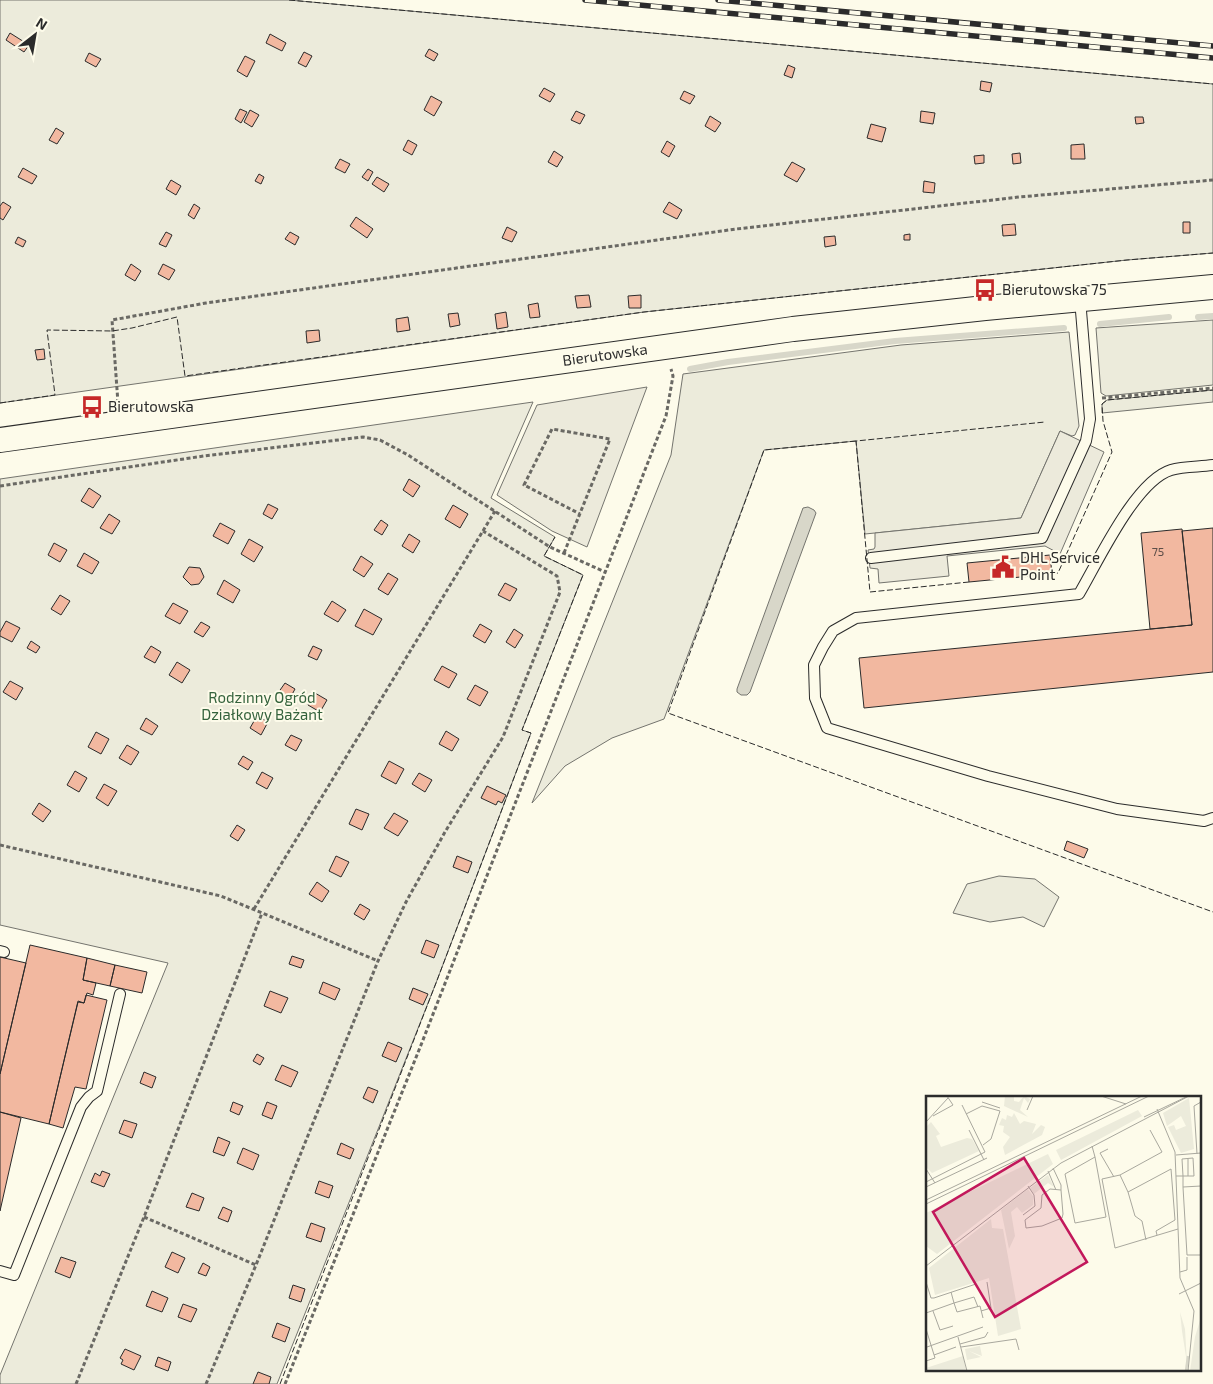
<svg xmlns="http://www.w3.org/2000/svg" width="1213" height="1384" viewBox="0 0 1213 1384" font-family="'Exo 2',sans-serif">
<style>
.green{fill:#ecebdb;stroke:#74746e}
.parking{fill:#eceadb;stroke:#74746e}
.water{fill:#d8d7c9;stroke:#74746e}
.lines{fill:none;stroke-linecap:round;stroke-linejoin:round}
.stream{stroke:#d8d7c9;stroke-width:6}
.building{fill:#f2b8a0;stroke:#2b2b2b}
.service-casing{stroke:#2b2b2b;stroke-width:12}
.tertiary-casing{stroke:#2b2b2b;stroke-width:26}
.path{stroke:#6a6964;stroke-width:3;stroke-dasharray:4 2.5;stroke-linecap:butt}
.service{stroke:#fdfbea;stroke-width:10}
.tertiary{stroke:#fdfbea;stroke-width:24}
.rail-casing{stroke:#2b2b2b;stroke-width:5.5}
.rail{stroke:#fdfbea;stroke-width:4;stroke-dasharray:11;stroke-linecap:butt}
.fence{stroke:#2b2b2b;stroke-width:1;stroke-dasharray:6 2.5;stroke-linecap:butt}
.labels{text-anchor:middle;stroke-width:4;stroke-linejoin:round;paint-order:stroke}
.number-label{font-size:12px;fill:#5d4e48}
.poi-label{font-size:15px;fill:#2b2b2b;stroke:#fdfbea;text-anchor:start}
.street-label{font-size:15px;fill:#2b2b2b;stroke:#fdfbea}
.park-label{font-size:15px;fill:#34623c;stroke:#fdfbea}
.inset-river{fill:none;stroke:#d8d7c9;stroke-width:2.5}
.inset-road{fill:none;stroke:#a9a89e;stroke-width:1}
.view{fill:#c2185b;fill-opacity:0.15;stroke:#c2185b;stroke-width:2.5}
.inset-edge{fill:none;stroke:#2b2b2b;stroke-width:2.5}
</style>
<rect width="100%" height="100%" fill="#fdfbea"/>
<path class="green" d="M0 0H289L1213 84V253L1127 260 644 312 0 403Z
M1213 320V385L1106 396 1101 393 1096 328Z
M1069 332 1079 426 1075 435 1072 436 1060 431 1021 518 865 534 856 441 764 450 664 719 612 738 565 766 532 803 671 455 683 374 901 345Z
M1213 390V402L1102 413V404L1107 400Z
M533 402 491 498 555 537 544 556 583 575 522 730 531 733 436 983 277 1384H0V1375L168 963 0 925V479Z
M999 876 1035 879 1059 897 1044 927 1023 917 990 922 953 913 967 884Z"/>
<path class="parking" d="M647 387 587 547 552 531 497 495 537 405Z
M1060 431 1104 452 1060 554 1045 546 947 556 949 576 879 583 878 569 870 568 868 550 874 549 875 547V533L1021 518Z"/>
<path class="water" d="M808 507 814 510 816 513 750 692 747 695H741L737 692V689L803 508Z"/>
<g class="lines">
<path class="stream" d="M1198 317 1213 316
M1100 324 1169 317
M690 369 728 362 895 341 1064 328"/>
</g>
<path class="building" d="M10 33 29 45 24 52 6 40Z
M270 34 286 43 282 51 266 43Z
M429 49 438 54 434 61 425 56Z
M304 52 312 56 306 67 298 63Z
M89 53 101 59 96 67 85 61Z
M245 56 255 61 247 77 237 71Z
M788 65 795 68 792 78 784 75Z
M981 81 992 83 990 92 980 90Z
M544 88 555 94 550 102 539 96Z
M684 91 695 96 690 104 680 99Z
M431 96 442 102 434 116 424 110Z
M240 109 247 112 241 123 235 119Z
M250 110 259 115 252 127 244 122Z
M576 111 585 115 580 124 571 120Z
M921 111 935 113 933 124 920 122Z
M710 116 721 123 715 132 705 126Z
M1135 117H1143L1144 123 1136 124Z
M871 124 886 128 882 142 867 138Z
M56 128 64 133 57 144 49 140Z
M408 140 417 145 412 155 403 150Z
M667 141 675 146 669 157 661 152Z
M1084 144 1085 159H1071V145Z
M554 151 563 157 557 167 548 162Z
M1020 153 1021 163 1013 164 1012 154Z
M984 155V163L975 164 974 156Z
M340 159 350 164 345 173 335 168Z
M792 162 805 169 797 182 784 175Z
M23 168 37 176 32 184 18 177Z
M368 169 373 172 368 181 362 177Z
M259 174 264 177 261 184 255 181Z
M377 177 389 184 384 192 372 184Z
M171 180 181 186 176 195 166 189Z
M924 181 935 183 934 193 923 192Z
M3 202 11 207 3 220 0 218V206Z
M669 202 682 210 677 219 663 212Z
M194 204 200 208 194 219 188 215Z
M356 217 373 229 367 238 350 226Z
M1183 222H1190V233H1183Z
M1015 224 1016 235 1003 236 1002 225Z
M507 227 517 232 512 242 502 238Z
M166 232 172 235 166 247 159 244Z
M290 232 299 237 295 245 285 239Z
M910 234V240H904V235Z
M835 236 836 245 825 247 824 237Z
M18 237 26 241 23 247 15 243Z
M131 264 141 271 135 281 125 275Z
M163 264 175 270 169 280 158 274Z
M589 295 591 307 577 308 575 296Z
M641 295V308H629L628 296Z
M538 303 540 317 530 318 528 305Z
M506 312 508 327 497 329 495 314Z
M458 313 460 325 450 327 448 314Z
M408 317 410 330 397 332 396 319Z
M319 330 320 341 307 343 306 331Z
M44 349 45 359 37 360 35 350Z
M409 479 420 486 413 497 403 490Z
M89 488 101 496 93 508 81 501Z
M268 504 278 509 272 519 263 514Z
M453 505 468 514 460 528 445 519Z
M109 514 120 521 112 534 100 528Z
M381 520 388 525 382 535 374 530Z
M220 523 235 531 228 544 213 536Z
M1213 528V672L864 708 859 658 1192 625 1182 531Z
M1182 529 1192 625 1150 629 1141 533Z
M409 534 420 541 413 553 402 546Z
M249 539 263 547 254 562 241 554Z
M54 543 67 550 60 562 48 555Z
M84 553 99 562 92 574 77 566Z
M1050 555 1052 574 969 582 967 563Z
M361 556 373 564 364 577 353 570Z
M189 567 200 568 204 577 199 584 191 585 183 577Z
M388 573 398 579 388 595 378 589Z
M224 580 240 590 233 603 217 594Z
M505 583 517 589 510 601 498 595Z
M60 595 70 601 61 615 51 609Z
M332 601 346 610 338 622 324 614Z
M173 603 188 611 180 624 165 616Z
M364 609 382 619 373 635 355 626Z
M6 621 20 628 12 642 0 636V632Z
M201 622 210 627 203 637 194 632Z
M480 624 492 631 485 643 473 636Z
M514 629 523 635 515 648 506 642Z
M31 641 40 647 36 653 27 648Z
M151 646 161 652 155 663 144 657Z
M313 646 322 650 317 660 308 656Z
M177 662 190 670 182 683 169 675Z
M442 666 457 674 449 688 434 680Z
M10 681 23 688 16 700 3 692Z
M285 683 295 689 289 700 278 693Z
M475 685 488 692 480 706 467 699Z
M315 693 327 700 320 712 308 705Z
M257 716 268 722 261 735 250 728Z
M146 718 158 726 152 735 140 729Z
M446 731 459 739 452 751 439 744Z
M96 732 109 739 101 754 88 747Z
M291 735 302 740 296 751 285 745Z
M127 745 139 752 131 765 119 758Z
M243 756 253 762 248 770 238 764Z
M389 761 404 769 396 784 381 776Z
M75 771 87 778 79 792 67 785Z
M262 772 273 778 267 789 256 783Z
M419 773 432 780 425 792 412 784Z
M104 784 117 791 108 806 96 798Z
M487 786 506 795 502 803 498 801 496 805 481 798Z
M39 803 51 811 43 822 32 814Z
M356 809 369 814 362 830 349 824Z
M394 813 408 821 398 836 384 828Z
M237 825 245 830 238 841 230 836Z
M1067 841 1088 849 1084 858 1064 850Z
M336 856 349 862 341 877 329 871Z
M457 856 472 862 468 873 453 867Z
M317 882 329 891 322 902 309 894Z
M360 904 370 910 364 920 354 914Z
M426 940 439 945 434 958 421 953Z
M30 945 87 958 83 980 96 983 93 995 87 993 84 1003 78 1001 49 1124 0 1112V1074Z
M292 956 304 960 301 968 289 964Z
M0 957 26 963 0 1074Z
M87 958 115 965 110 986 83 980Z
M115 965 147 972 142 993 110 986Z
M323 982 340 989 335 1000 319 993Z
M413 988 428 994 423 1005 409 999Z
M270 991 288 998 281 1013 264 1006Z
M86 995 107 1000 86 1089 75 1087 63 1128 49 1124 78 1002 84 1003Z
M388 1042 402 1048 396 1062 382 1056Z
M257 1054 264 1058 260 1065 253 1061Z
M282 1065 298 1072 291 1087 275 1080Z
M144 1072 156 1077 152 1088 140 1083Z
M368 1087 378 1091 373 1103 363 1098Z
M233 1102 243 1106 239 1115 230 1111Z
M267 1102 277 1106 272 1119 262 1115Z
M0 1112 21 1118 0 1211Z
M124 1120 137 1124 132 1138 119 1133Z
M218 1137 230 1142 224 1156 213 1152Z
M341 1143 354 1149 350 1159 337 1154Z
M243 1148 259 1155 253 1170 237 1163Z
M102 1171 110 1174 104 1187 91 1182 95 1173 100 1176Z
M319 1181 333 1186 329 1198 315 1193Z
M192 1193 204 1198 199 1211 186 1207Z
M223 1207 232 1211 228 1222 218 1218Z
M311 1223 325 1228 321 1242 306 1237Z
M172 1252 185 1258 178 1273 165 1267Z
M61 1257 76 1262 70 1278 55 1272Z
M203 1263 210 1267 206 1276 198 1273Z
M293 1285 305 1289 301 1302 289 1298Z
M152 1291 168 1298 162 1312 146 1306Z
M183 1304 197 1309 191 1322 178 1317Z
M277 1323 290 1328 285 1342 272 1337Z
M125 1349 141 1356 134 1370 121 1364 123 1360 120 1358Z
M158 1357 171 1362 168 1371 155 1366Z
M258 1372 271 1377 269 1384H253Z"/>
<g class="lines">
<defs>
<path id="service" d="M1213 465C1200 467 1184 466 1171 470 1135 481 1098 562 1079 594L856 618 833 631 823 647 814 665 815 698 827 728 988 776 1117 809 1204 821 1213 818
M871 558 1042 538 1086 441 1090 419 1080 299
M0 951 4 952
M0 1271 14 1275 81 1107 89 1097 97 1091 120 994"/>
<path id="tertiary" d="M0 440 793 329 985 308 1213 287"/>
</defs>
<use href="#service" class="service-casing"/>
<use href="#tertiary" class="tertiary-casing"/>
<path class="path" d="M1102 398 1213 388
M118 403 112 320 206 303 736 229 1019 197 1213 180
M0 486 204 456 363 437 380 440 408 455 550 547 605 572
M564 553 610 439 552 429 524 485 580 514
M0 845 221 896 378 961
M254 909 495 511
M144 1217 256 1265
M76 1384 144 1217 262 913
M206 1384 256 1265 378 961 406 902 445 832 503 737 560 592 557 576 483 531
M285 1384 421 1045 666 416 673 376 671 369"/>
<use href="#service" class="service"/>
<use href="#tertiary" class="tertiary"/>
<defs>
<path id="rail" d="M585 0 1213 58
M718 0 1213 46"/>
</defs>
<use href="#rail" class="rail-casing"/>
<use href="#rail" class="rail"/>
<path class="fence" d="M289 0 1213 84
M0 403 55 395 47 330 112 331 132 328 177 317 185 376 644 312 1127 260 1213 253
M856 441 764 450 668 713 1213 912
M1052 574 1058 573 1112 452 1103 421 1102 404 1107 400 1213 390
M969 582 870 592 856 441 1045 422
M280 1384 436 983 531 733 522 730 583 575 544 556 555 537"/>
</g>
<defs>
<symbol id="bus-bare" viewBox="-9 -9 18 18"><path d="M-5-6H5V4H4V6H2V4H-2V6H-4V4H-5ZM-3.5-4V0h7V-4ZM-3.5 1.2v1.5H-2V1.2ZM2 1.2v1.5H3.5V1.2Z" fill="#c62828" stroke="#fdfbea" stroke-width="2.5" paint-order="stroke"/></symbol>
<symbol id="civic-bare" viewBox="-9 -9 18 18"><path d="M-.6-6.5H3V-4.5H.6V-3L4-1V1h2V6H-6V1h2V-1L-.6-3ZM-1.2 2.5V6h2.4V2.5Z" fill="#c62828" stroke="#fdfbea" stroke-width="2.5" paint-order="stroke"/></symbol>
</defs>
<g fill-rule="evenodd">
<use href="#bus-bare" x="969" y="274" width="32" height="32"/>
<use href="#bus-bare" x="76" y="391" width="32" height="32"/>
<use href="#civic-bare" x="987" y="551" width="32" height="32"/>
</g>
<g class="labels">
<g class="number-label">
<text x="1158" y="556">75</text>
</g>
<g class="poi-label">
<text x="1002" y="295">Bierutowska 75</text>
<text x="108" y="412">Bierutowska</text>
<text x="1020" y="563">DHL Service<tspan x="1020" dy="17">Point</tspan></text>
</g>
<g class="street-label">
<text transform="translate(605 355) rotate(-8)" y="5">Bierutowska</text>
</g>
<g class="park-label">
<text x="262" y="703">Rodzinny Ogród<tspan x="262" dy="17">Działkowy Bażant</tspan></text>
</g>
</g>
<g transform="translate(926 1096)">
<rect width="275" height="275" fill="#fdfbea"/>
<path d="M79 0H88V5L93 6 98 0 104 3 102 7 98 2 94 14 102 21 78 10ZM263 2 268 53 255 57 242 31 248 29 250 34 260 30 255 20 241 30 237 17ZM212 14 216 20 135 64 130 54ZM88 17 94 28 98 25 110 28 106 38 115 29 119 31 116 39 79 59 77 51 84 41 77 36 78 30 73 29 76 22 80 24 81 19 86 21ZM5 26 14 38 10 40 15 51 41 42 46 43 53 55 6 77 0 71V31ZM122 58 127 68 11 158 0 150V117ZM122 79 128 91 122 87 108 98 104 92ZM102 93 107 100V109L96 117 91 111 85 116 89 140 83 153 75 114ZM65 123 66 132 77 133 95 233 72 240 63 182 9 199 3 172ZM254 216 259 233 261 267 256 235ZM275 221V275H264L269 241ZM54 250 56 260 43 255 55 261 41 264 39 253ZM37 260 40 275H0V272Z" fill="#ecebdb"/>
<path class="inset-river" d="M260 275 262 260"/>
<path class="inset-road" d="M175 0 200 8M56 6 74 12M231 13 249 56 254 182 268 215 262 275M101 14 107 0M40 18 56 10 74 15 65 43 57 49M7 20 27 9 21 0M218 21 260 1M0 26 22 2M43 34 58 64M166 50 169 61 180 121 149 127 139 78 169 61M182 53 174 57 188 81M271 58 268 10 275 6M250 59 275 57M262 63V80M127 72 135 89V94L137 118 136 122 116 130 100 132 99 124 115 112 116 99 124 93 135 94M0 73 9 87M122 75 130 94M194 79 236 56 224 34M250 80H268L267 62 256 63 257 80V91M0 86 59 56 36 9M275 90 257 91 261 159H275M0 91 61 62M202 96 194 79 176 83 189 152 252 133M0 104 216 0M0 108 223 0M97 119 109 110 108 99 102 90M220 144 216 125 209 120 202 96 245 73 249 124 230 135 231 139M0 170 135 67 263 0M254 176 261 174V161M0 186 5 202H8L50 188M25 196 28 207 48 201 52 211M253 198 275 187M7 215 14 234 27 230M55 215 65 212 61 186M0 217 28 207 31 216 54 210 57 222M0 233 9 262 0 265M32 241 41 275M34 248 59 241 62 236M1 251 57 231M35 251 90 243 93 254M8 259 30 251"/>
<path class="view" d="M98 62 161 166 69 221 7 116Z"/>
<rect width="275" height="275" class="inset-edge"/>
</g>
<g transform="translate(35 35) rotate(31)" stroke="#fdfbea" stroke-width="4" paint-order="stroke">
<path d="M0-4L9 19L0 12L-9 19Z" fill="#2b2b2b"/>
<text y="-8" font-size="14" font-weight="bold" text-anchor="middle" fill="#2b2b2b">N</text>
</g>
</svg>
